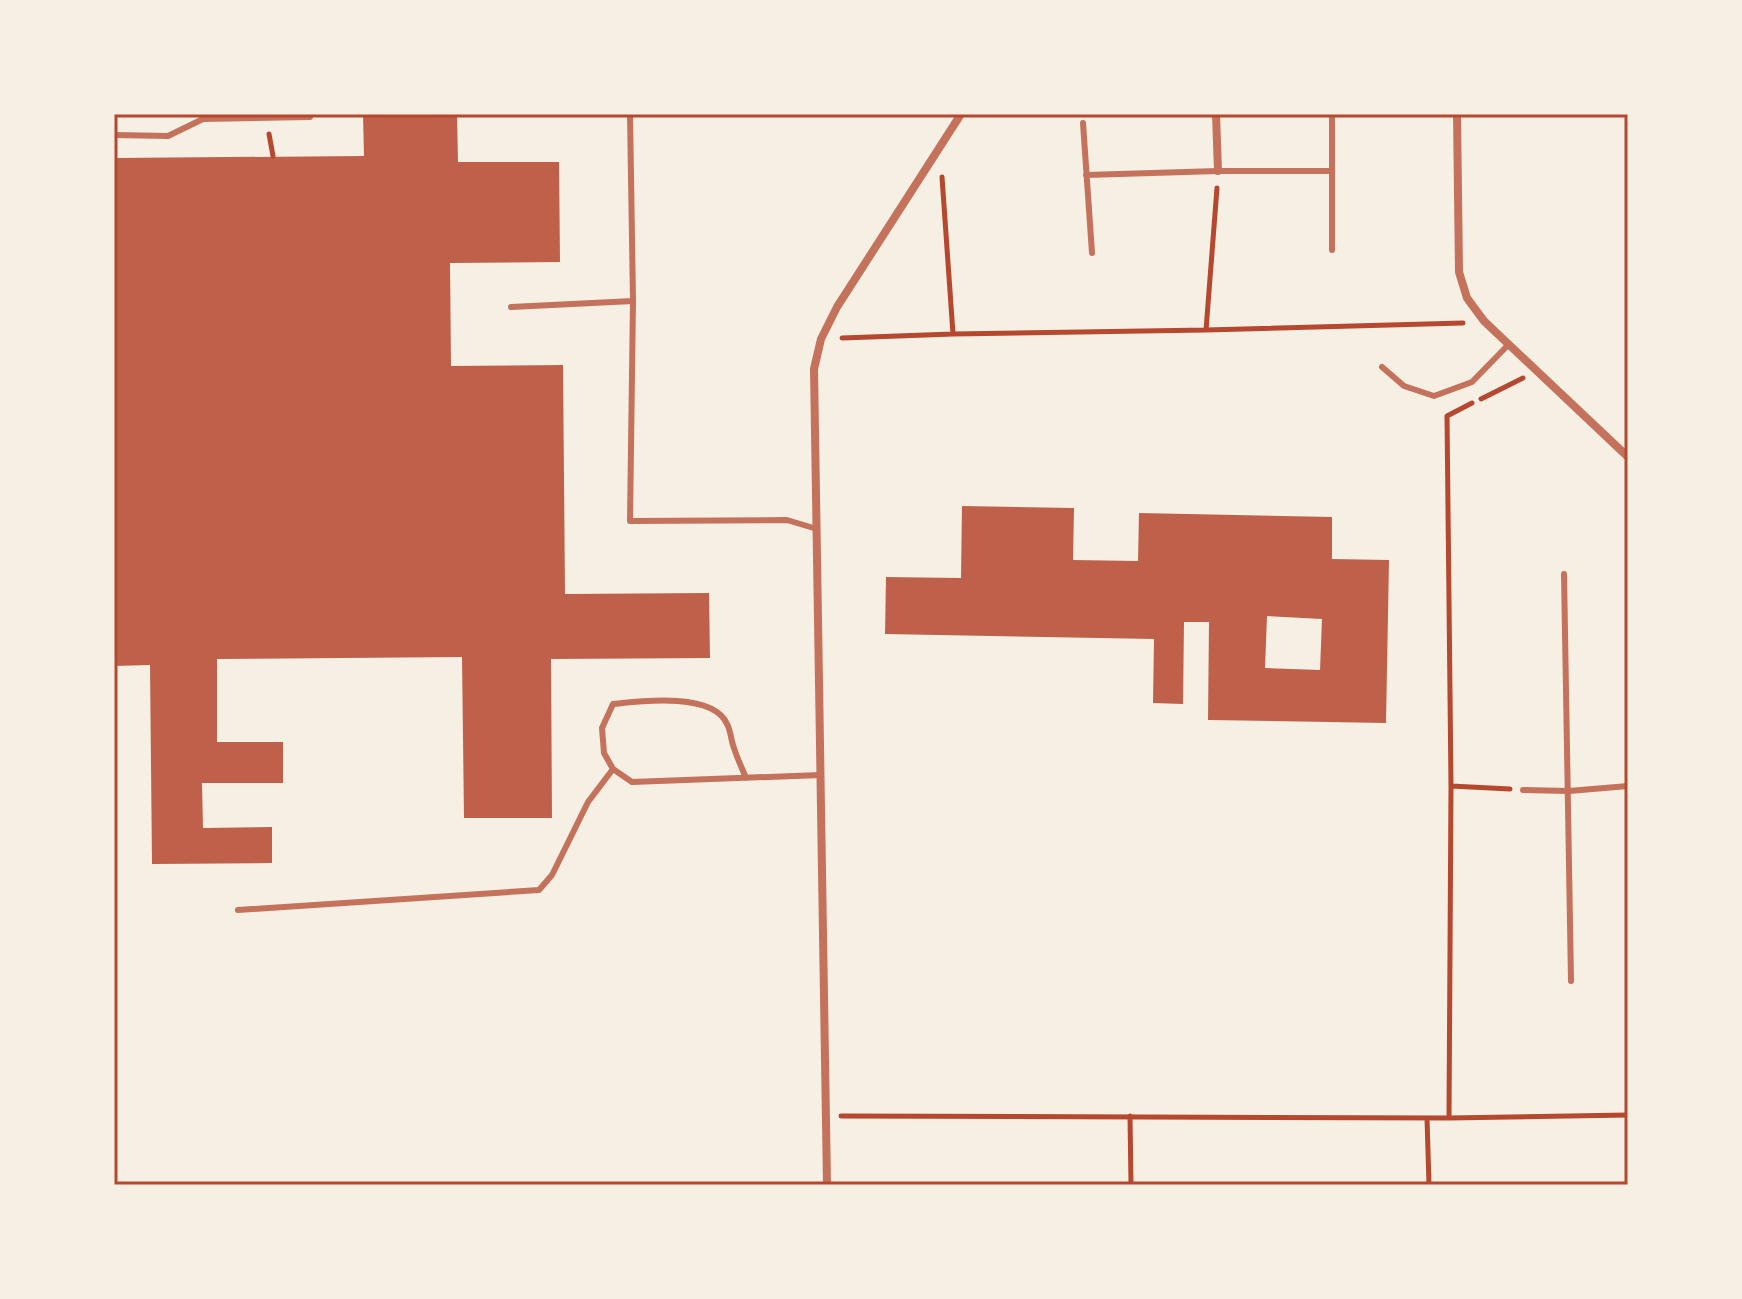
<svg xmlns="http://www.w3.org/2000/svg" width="1742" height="1299" viewBox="0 0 1742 1299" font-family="'Roboto Condensed',sans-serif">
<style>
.building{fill:#bf614a;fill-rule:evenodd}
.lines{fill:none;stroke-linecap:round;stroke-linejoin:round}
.path{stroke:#b5482f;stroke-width:5}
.service{stroke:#c5725c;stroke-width:6}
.minor{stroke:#c5725c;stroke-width:8}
.neatline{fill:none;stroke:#b5482f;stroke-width:3}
</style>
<rect width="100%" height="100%" fill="#f6efe4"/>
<path class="building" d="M363 114H457L458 162H559L560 262 450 263 451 366 563 365 565 594 709 593 710 658 551 659 552 818H464L462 657 217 659V742H283V783H202L203 828 272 827V863L152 864 150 665 114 666V158L364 156Z
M962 506 1074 508 1073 560 1138 561 1139 513 1332 517V559L1389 560 1386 723 1208 720 1209 622H1184L1183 704 1153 703 1154 639 885 634 886 577 961 578ZM1267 616 1322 619 1320 670 1265 668Z"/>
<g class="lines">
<path class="path" d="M269 134 273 156
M942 177 953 334
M1206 330 1217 188
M842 338 953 334 1206 330 1463 323
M1481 399 1523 378
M1451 786 1510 789
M841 1116 1449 1118 1628 1115
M1130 1116 1131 1185
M1427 1118 1429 1185
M1449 1118 1451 786 1447 416 1472 403"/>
<path class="service" d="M630 114 633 301 630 521 787 520 817 529
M1083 123 1092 253
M114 135 168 136 203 119 310 117V114
M1086 175 1218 171H1332
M1332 250V114
M511 307 633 301
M1382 367 1404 386 1434 396 1472 382 1509 344
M1564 574 1571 981
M746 778C742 768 737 758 734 748 731 741 731 731 727 724 713 692 641 701 613 704L602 728 604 753 613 769 632 782 821 775
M1523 790 1569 791 1628 786
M238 910 539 890 552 875 588 802 613 769"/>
<path class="minor" d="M1216 114 1218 171
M1457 114 1459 272 1467 298 1484 321 1628 457
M827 1185 814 369 821 339 837 307 961 114"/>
</g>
<rect width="1742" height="1299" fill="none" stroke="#f6efe4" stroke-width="232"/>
<rect x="116" y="116" width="1510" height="1067" class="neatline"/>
</svg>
